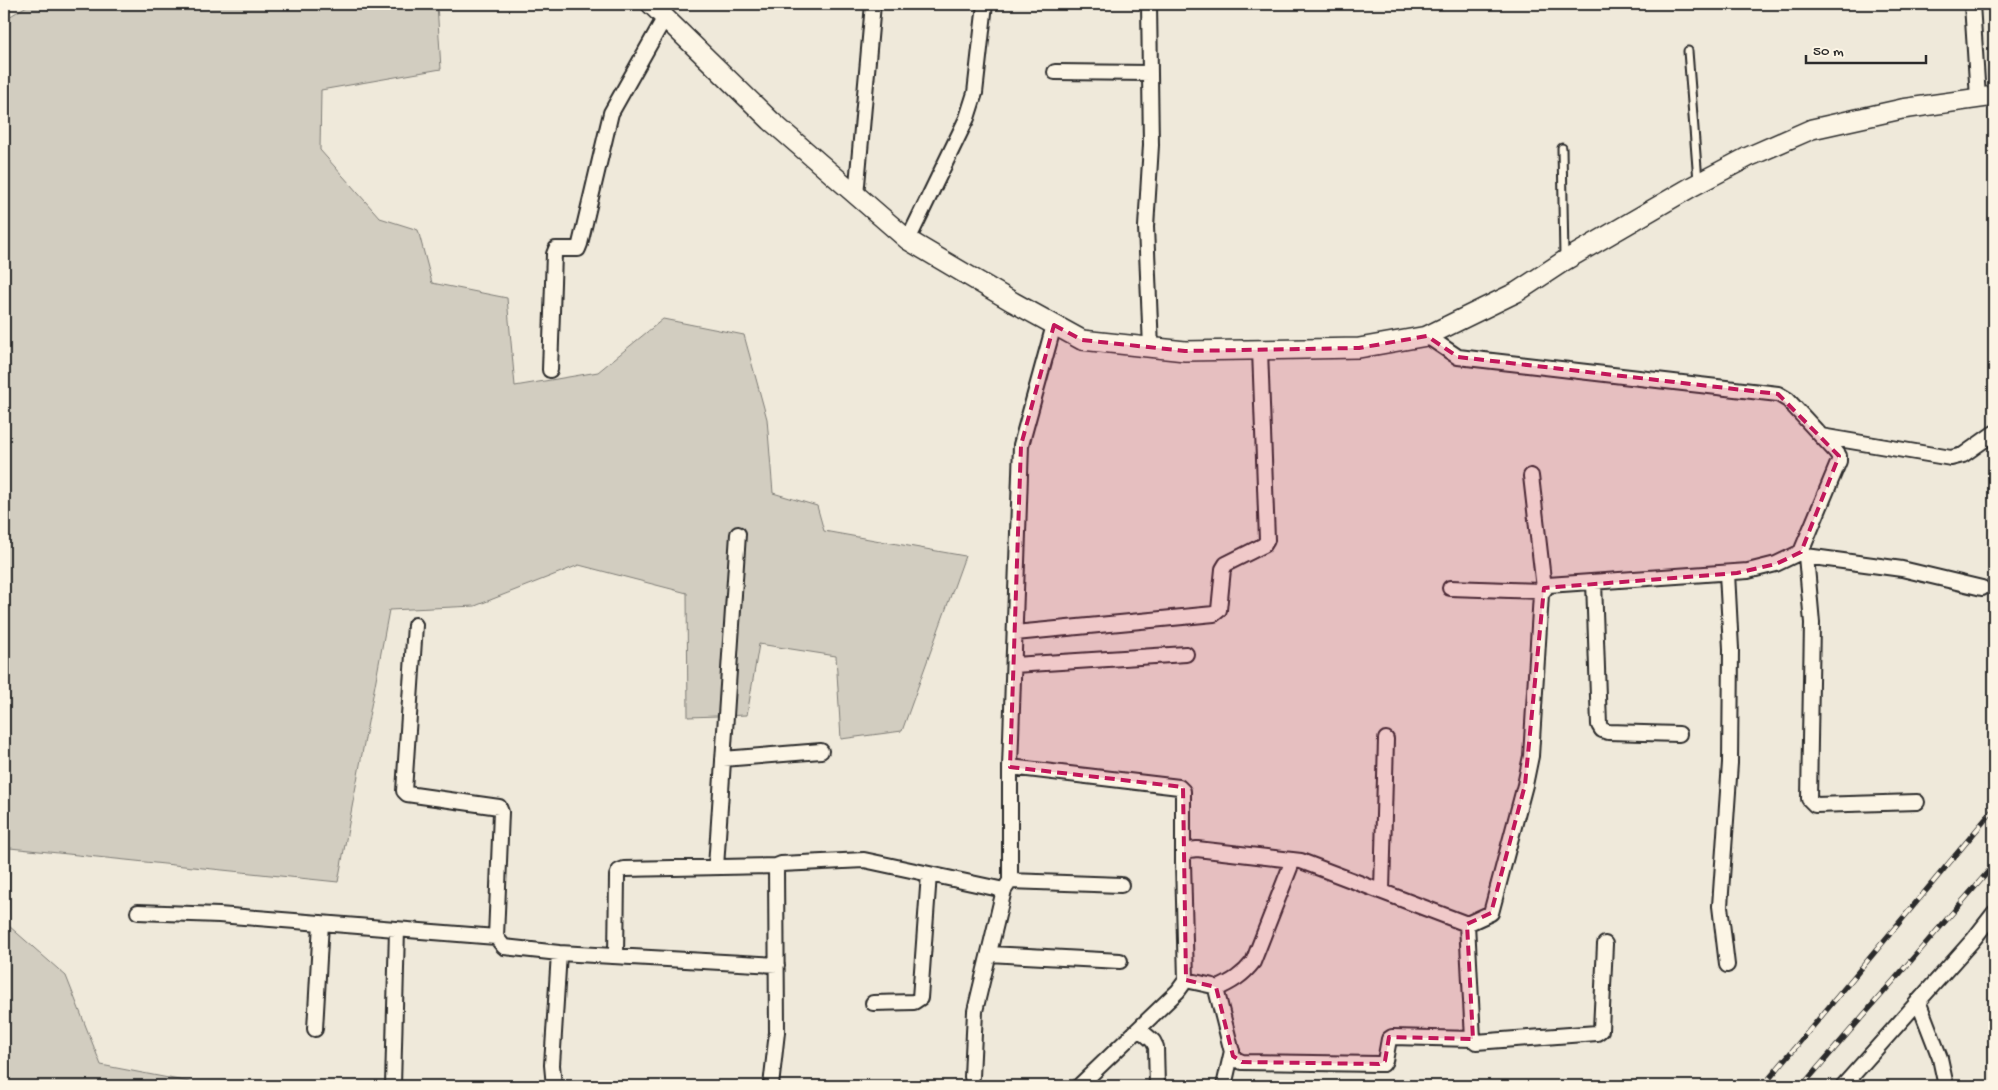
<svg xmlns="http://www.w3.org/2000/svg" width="1998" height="1090" viewBox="0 0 1998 1090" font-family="'Gochi Hand',sans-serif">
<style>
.green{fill:#d2cdc0;stroke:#7e7c76}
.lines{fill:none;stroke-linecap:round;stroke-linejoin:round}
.lane-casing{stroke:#2b2b2b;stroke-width:11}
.street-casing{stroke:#2b2b2b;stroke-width:18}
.secondary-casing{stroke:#2b2b2b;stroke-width:22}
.lane{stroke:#fcf5e5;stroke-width:7}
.street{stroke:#fcf5e5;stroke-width:14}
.secondary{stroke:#fcf5e5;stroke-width:19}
.rail-casing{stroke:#2b2b2b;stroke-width:5.5}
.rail{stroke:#fcf5e5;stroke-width:4;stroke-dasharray:11;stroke-linecap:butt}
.marked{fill:#c2185b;fill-opacity:0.2;stroke:#c2185b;stroke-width:4;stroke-dasharray:10 6;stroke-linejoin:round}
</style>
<rect width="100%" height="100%" fill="#efe9da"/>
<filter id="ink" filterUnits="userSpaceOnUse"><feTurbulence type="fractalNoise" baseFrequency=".02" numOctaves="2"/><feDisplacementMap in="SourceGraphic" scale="10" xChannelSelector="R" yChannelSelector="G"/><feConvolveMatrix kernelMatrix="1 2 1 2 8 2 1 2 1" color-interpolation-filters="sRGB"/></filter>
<g filter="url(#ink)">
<path class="green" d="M30 4H437L441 69 321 90 320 150 380 218 418 230 432 283 507 298 515 386 598 372 663 319 744 335 767 419 773 493 817 506 824 531 965 556 902 731 841 739 836 656 759 644 747 715 688 717 687 593 579 565 475 606 389 610 338 882 10 848 9 926 66 976 101 1065 210 1086H4V20Z"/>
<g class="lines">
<defs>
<path id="lane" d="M1688 51 1698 181
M1562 148 1564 257"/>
<path id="street" d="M1149 4 1151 145 1146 227 1151 348
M1972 4 1978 98
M1055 72 1150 73
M856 196 873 4
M908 240 967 118 975 93 985 4
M550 370 554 254 556 249H578L580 244 611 113 665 17
M1821 436 1951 458 1963 455 1994 433
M1531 476 1544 588
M1801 552 1806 556 1902 569 1982 588
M1806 556 1812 623 1809 799 1815 805 1917 802
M1594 582 1599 725 1602 730 1608 732 1679 734
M1450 588 1542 591
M415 625 404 791 407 794 499 807 501 812 496 937 504 947 559 953 777 965
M1015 633 1214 614 1219 610 1223 569 1226 564 1264 545 1267 540 1260 350
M1014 665 1186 654
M723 759 821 751
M1010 767 1179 787 1183 791V855
M716 867 738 534
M1010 881 1121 885
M1382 891 1386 739
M138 912 219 915 496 937
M1467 924 1473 1039 1476 1042 1597 1033 1601 1030 1605 944
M989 954 1120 961
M616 956 617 876 619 871 624 869 776 866
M1727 965 1720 906 1730 763 1731 649 1727 573
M1186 980 1213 986 1216 989 1233 1056 1235 1059 1242 1062 1379 1064H1383L1385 1061 1389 1039 1392 1037 1473 1039
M1216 989C1232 982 1243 975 1253 962L1293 860
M1918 1001 1940 1058 1946 1086
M873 1003 914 1002 920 998 929 874
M315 1029 321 923
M1139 1029 1153 1041 1156 1047 1157 1086
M972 1077 975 1011 1004 890
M393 1086 397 929
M554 1086 552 1065 559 953
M771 1086 777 1032 776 866 781 864 864 860 1004 890 1010 881V767L1021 445 1054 325
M1079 1086 1178 991 1186 980 1183 862V855L1189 850 1197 849 1301 861 1467 924 1491 913 1525 785 1531 756 1541 594 1548 585 1748 571 1776 564 1801 552 1839 461V456L1836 452 1788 400 1778 394 1458 357 1427 336
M1224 1086 1232 1051
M1843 1086 1973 940 1994 913"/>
<path id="secondary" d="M651 4 771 121 908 240 1013 302 1082 340 1185 351 1359 348 1427 336 1517 292 1564 261 1693 186 1748 157 1812 129 1902 109 1994 96"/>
</defs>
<use href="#lane" class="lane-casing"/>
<use href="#street" class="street-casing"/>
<use href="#secondary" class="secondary-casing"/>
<use href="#lane" class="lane"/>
<use href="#street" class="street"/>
<use href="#secondary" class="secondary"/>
<defs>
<path id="rail" d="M1763 1086 1994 809
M1802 1086 1994 865"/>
</defs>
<use href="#rail" class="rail-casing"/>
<use href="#rail" class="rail"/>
</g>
</g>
<path class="marked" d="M1054 325 1082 340 1185 351 1359 348 1427 336 1458 357 1778 394 1839 456 1801 552 1776 564 1737 573 1544 588 1525 785 1491 913 1467 924 1473 1039 1389 1037 1385 1061 1379 1064 1242 1062 1233 1056 1216 987 1186 980 1183 787 1010 767 1021 445Z"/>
<rect width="1998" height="1090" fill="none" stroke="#fcf5e5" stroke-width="20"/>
<rect x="10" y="10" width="1978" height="1070" fill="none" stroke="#2b2b2b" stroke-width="2" filter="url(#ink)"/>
<path d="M1806 55v8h120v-8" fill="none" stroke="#2b2b2b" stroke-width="2.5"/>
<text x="1813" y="55" font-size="15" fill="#2b2b2b" stroke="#fcf5e5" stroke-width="4" paint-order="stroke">50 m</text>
</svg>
